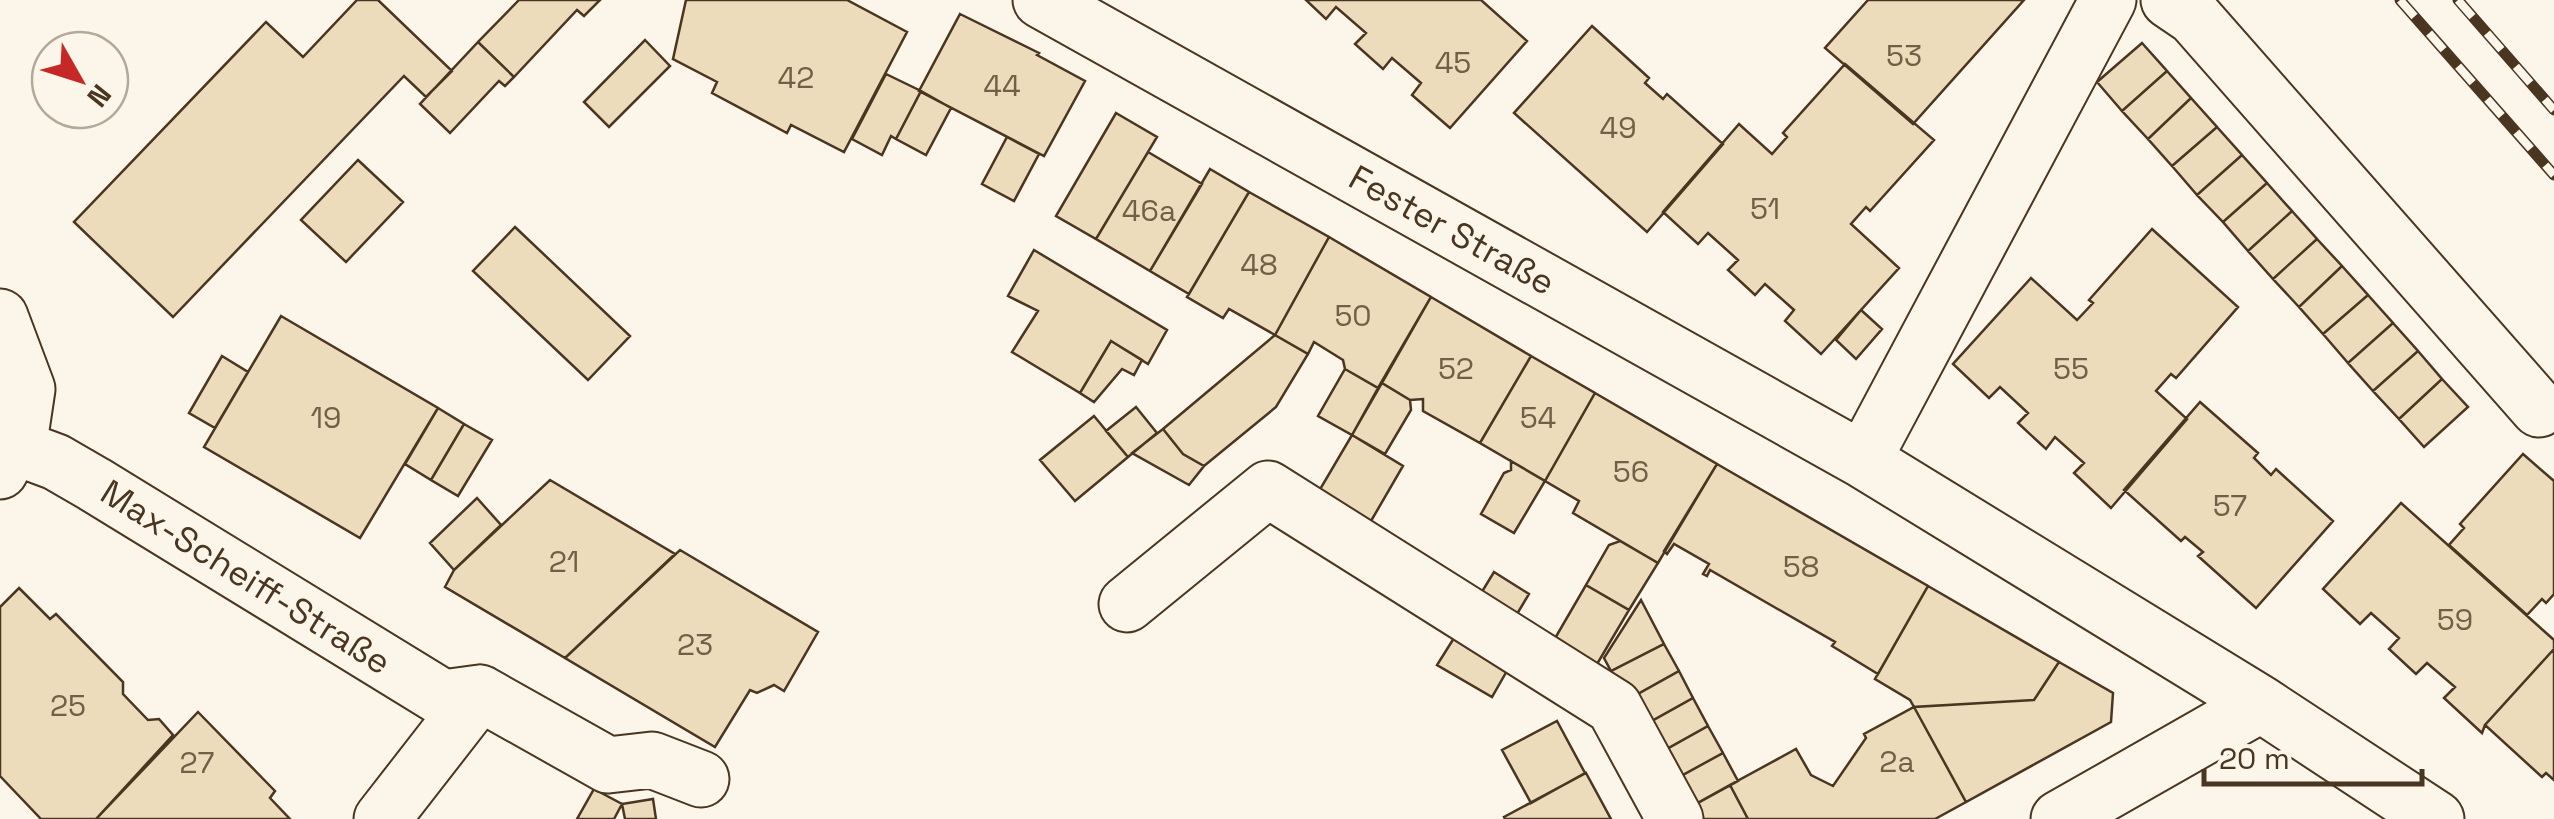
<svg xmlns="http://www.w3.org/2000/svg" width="2554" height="819" viewBox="0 0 2554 819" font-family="'Space Grotesk',sans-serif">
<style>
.building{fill:#ecdcbc;stroke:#4a3520;stroke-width:2.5}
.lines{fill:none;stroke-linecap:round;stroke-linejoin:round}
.minor-casing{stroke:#4a3520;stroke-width:59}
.minor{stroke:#fbf6e9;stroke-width:55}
.rail-casing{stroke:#4a3520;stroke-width:11}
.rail{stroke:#fbf6e9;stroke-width:8;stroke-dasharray:22;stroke-linecap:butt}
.labels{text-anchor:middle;stroke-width:8;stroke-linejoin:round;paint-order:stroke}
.number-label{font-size:30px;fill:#725f47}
.street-label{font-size:35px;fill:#4a3520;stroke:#fbf6e9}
</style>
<rect width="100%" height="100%" fill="#fbf6e9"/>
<path class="building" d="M357 0H378L452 71 426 97 404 76 173 317 74 222 266 22 303 57Z
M519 0H600L584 16 577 10 514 77 478 42Z
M686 0H847L907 32 844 152 791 125 787 133 712 93 717 82 673 59Z
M1306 0H1481L1527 41 1450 128 1412 95 1421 83 1392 58 1383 69 1355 44 1366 33 1336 7 1326 19Z
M1868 0H2024L1913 124 1825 48Z
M960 14 1039 53 1037 55 1085 81 1044 156 919 91Z
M1592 26 1649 78 1645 83 1663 99 1667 94 1723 144 1647 232 1514 113Z
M645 40 670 66 609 127 584 102Z
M478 42 514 77 505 86 499 81 450 133 420 104Z
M2142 43 2167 71 2122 111 2097 82Z
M1845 64 1934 140 1870 211 1866 207 1851 224 1899 268 1821 354 1785 321 1794 310 1765 284 1755 295 1728 270 1738 260 1708 233 1698 244 1663 212 1739 124 1772 154 1787 137 1783 133Z
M2167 71 2191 98 2148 139 2122 111Z
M886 74 921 91 896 139 891 136 882 155 852 139Z
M921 91 951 108 926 155 896 139Z
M2191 98 2217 127 2172 166 2148 139Z
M1116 113 1157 137 1096 239 1056 216Z
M2217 127 2242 155 2197 195 2172 166Z
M1007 137 1039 154 1014 201 982 184Z
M1148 152 1202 184 1150 271 1096 239Z
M2242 155 2267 183 2223 222 2197 195Z
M358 160 403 202 346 262 301 220Z
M1210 169 1249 192 1189 294 1150 271Z
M2267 183 2292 211 2248 251 2223 222Z
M1249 192 1329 237 1275 335 1229 309 1223 318 1187 297Z
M2292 211 2317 239 2273 279 2248 251Z
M515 227 630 336 588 380 473 271Z
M2152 229 2238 307 2176 378 2171 374 2156 391 2187 419 2111 508 2074 473 2084 463 2055 437 2046 449 2018 423 2028 413 2000 387 1989 398 1953 364 2031 278 2077 320 2093 303 2089 300Z
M1329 237 1431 297 1378 388 1345 369 1343 360 1314 342 1308 354 1275 335Z
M2317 239 2342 266 2299 307 2273 279Z
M1034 250 1167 330 1148 364 1111 341 1080 393 1012 352 1038 311 1008 296Z
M2342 266 2368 295 2323 334 2299 307Z
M2368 295 2393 323 2348 363 2323 334Z
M1431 297 1531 356 1480 443 1423 411V399L1410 400 1382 383Z
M1861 310 1882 329 1856 359 1836 340Z
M281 316 438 408 360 538 204 447Z
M2393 323 2418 351 2373 391 2348 363Z
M1275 335 1308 354 1276 407 1204 466 1183 454 1163 429Z
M1111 341 1142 360 1134 375 1122 369 1094 402 1080 393Z
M2418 351 2442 379 2399 419 2373 391Z
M222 356 248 372 215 428 189 413Z
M1531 356 1595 393 1545 481 1480 443Z
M1345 369 1378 388 1352 435 1318 416Z
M2442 379 2468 407 2424 447 2399 419Z
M1382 383 1410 400 1411 410 1385 454 1352 435Z
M1595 393 1717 464 1658 563 1573 513 1579 501 1545 481Z
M2200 402 2258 453 2254 458 2271 475 2276 469 2333 521 2256 608 2198 556 2203 552 2185 537 2181 541 2124 490Z
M1136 407 1157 433 1128 457 1106 431Z
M438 408 464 424 431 480 405 464Z
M1094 416 1128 457 1075 501 1040 460Z
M464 424 492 440 458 496 431 480Z
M1163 429 1183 454 1204 466 1189 485 1132 453Z
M1352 435 1403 466 1371 521 1319 491Z
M2523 454 2554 481V594L2546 603 2542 599 2527 615 2449 545 2464 528 2460 524Z
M1511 461 1545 481 1514 533 1481 514 1504 473 1511 470Z
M1717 464 1928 586 1878 674 1832 646 1835 642 1710 570 1707 576 1703 574 1709 564 1674 544 1667 554 1664 551Z
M550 480 675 554 565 658 445 587 454 570Z
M477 498 501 525 454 570 430 543Z
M2401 503 2554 640V649L2485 725 2482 733 2444 698 2455 687 2427 663 2416 674 2389 649 2399 638 2371 613 2360 624 2323 589Z
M1620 541 1658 563 1629 610 1586 585 1609 545Z
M680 550 818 632 784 691 774 685 757 693 750 690 715 747 565 658Z
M1494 572 1529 594 1511 624 1475 603Z
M1586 585 1629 610 1590 676 1547 652Z
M1928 586 2059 662 2034 700 1914 707 1910 700 1875 679Z
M19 588 50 619 56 614 123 682V694L148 720 159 719 173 735 96 819H41L0 776V607Z
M1641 600 1664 644 1611 671 1604 658Z
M1454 638 1508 669 1492 697 1437 665Z
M1664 644 1679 671 1627 700 1611 671Z
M2554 649V780L2546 773 2542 777 2485 725Z
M2059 662 2113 693 2111 722 1966 802 1914 707 2034 700Z
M1679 671 1693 698 1641 727 1627 700Z
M1693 698 1708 726 1656 755 1641 727Z
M1914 707 1966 802 1935 819H1748L1730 785 1796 749 1811 775 1833 786 1866 738 1864 734Z
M198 712 275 791 270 798 290 819H96Z
M1557 721 1585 773 1531 803 1502 750Z
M1708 726 1723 753 1670 782 1656 755Z
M1723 753 1738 781 1685 810 1670 782Z
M1586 773 1611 819H1505L1504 817Z
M1730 785 1748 819H1690L1685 810Z
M594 789 622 804 614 819H577Z
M653 799 656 819H625L622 804Z"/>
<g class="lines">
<defs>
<path id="minor" d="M1041 0 1863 460 2261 704 2436 819
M2169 0 2194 17 2539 409
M0 317 27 389 21 429 0 471
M13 446 56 462 94 484 443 698 480 693 608 765 652 760 701 779
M1863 460 2108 0
M1127 604 1268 489 1614 707 1675 819
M382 819 480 693
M2059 819 2261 704"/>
</defs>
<use href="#minor" class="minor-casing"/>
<use href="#minor" class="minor"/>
<defs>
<path id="rail" d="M2400 0 2554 175
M2458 0 2554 110"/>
</defs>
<use href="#rail" class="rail-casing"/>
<use href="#rail" class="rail"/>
</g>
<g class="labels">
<g class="number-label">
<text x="1904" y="66">53</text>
<text x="1453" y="73">45</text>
<text x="796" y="88">42</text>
<text x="1002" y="96">44</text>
<text x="1618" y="138">49</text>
<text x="1765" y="219">51</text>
<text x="1149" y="221">46a</text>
<text x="1259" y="275">48</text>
<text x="1353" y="326">50</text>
<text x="1456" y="379">52</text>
<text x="2071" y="379">55</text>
<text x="326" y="428">19</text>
<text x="1538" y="428">54</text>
<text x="1631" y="482">56</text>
<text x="2230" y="516">57</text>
<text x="564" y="572">21</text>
<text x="1801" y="577">58</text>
<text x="2455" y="630">59</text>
<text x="695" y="655">23</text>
<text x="68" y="716">25</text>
<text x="1897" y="772">2a</text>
<text x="197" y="773">27</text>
</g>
<g class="street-label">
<text transform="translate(1452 230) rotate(29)" y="12">Fester Straße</text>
<text transform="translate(246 577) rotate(32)" y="12">Max-Scheiff-Straße</text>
</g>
</g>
<g transform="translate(80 80) rotate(129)"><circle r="48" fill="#fbf6e9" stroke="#b4a999" stroke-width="2.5"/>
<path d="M0-8L18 38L0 25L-18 38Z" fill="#c62828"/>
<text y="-15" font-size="28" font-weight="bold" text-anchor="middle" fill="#4a3520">N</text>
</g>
<path d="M2204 769v15h218v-15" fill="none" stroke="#4a3520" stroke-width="5"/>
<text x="2219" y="769" font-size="30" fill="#4a3520" stroke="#fbf6e9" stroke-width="8" paint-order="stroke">20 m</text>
</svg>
